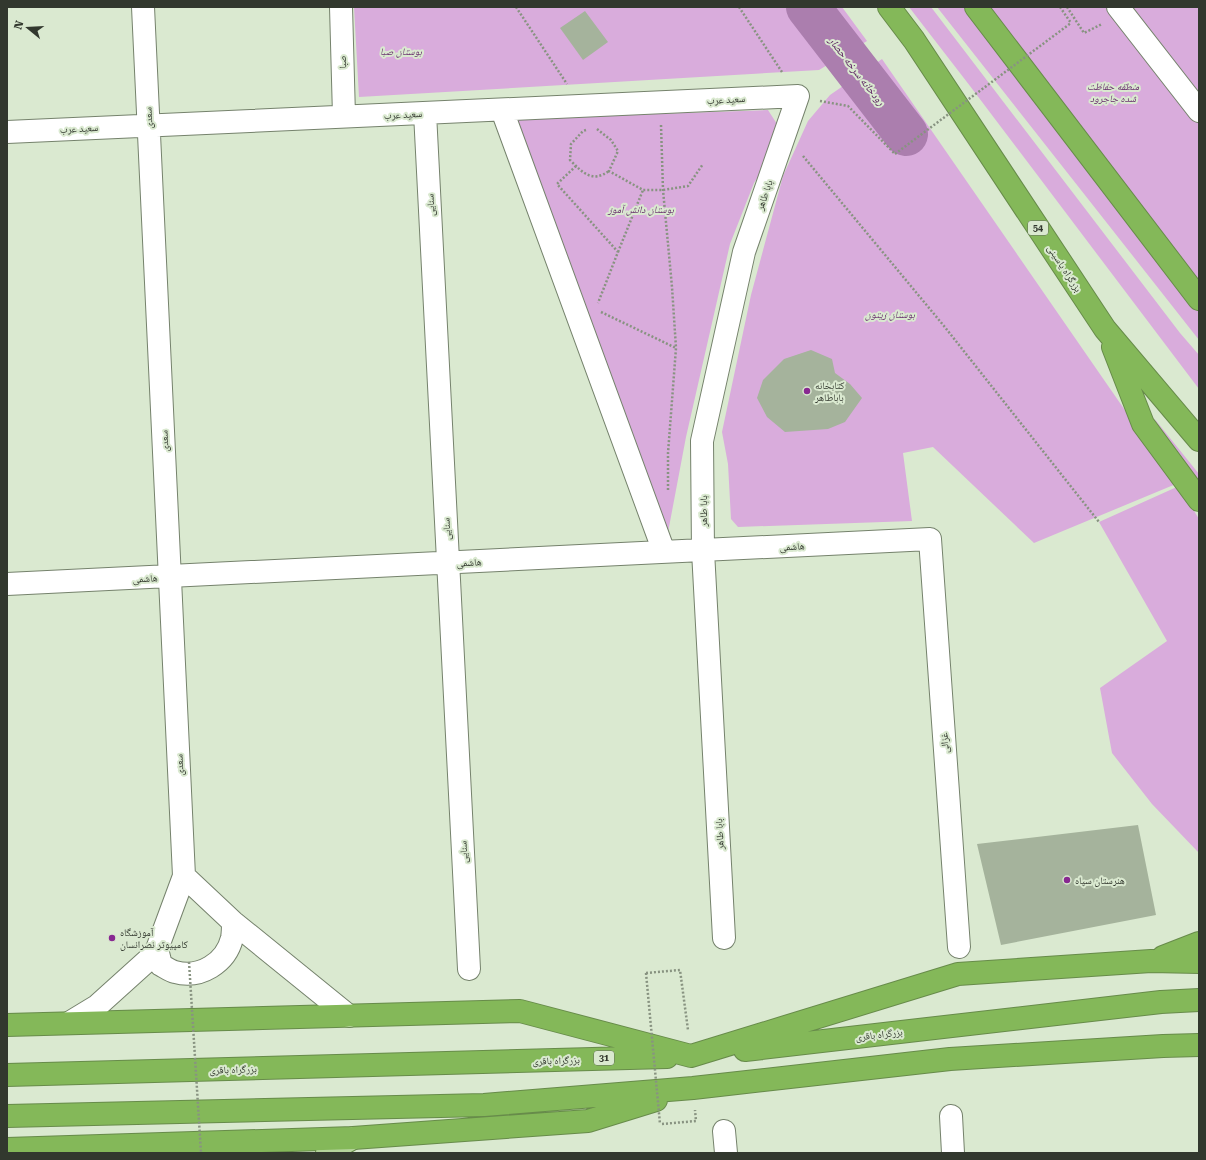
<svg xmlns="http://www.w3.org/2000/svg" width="1206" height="1160" viewBox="0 0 1206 1160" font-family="'Roboto Serif','Noto Naskh Arabic',serif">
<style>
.green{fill:#d9acdc}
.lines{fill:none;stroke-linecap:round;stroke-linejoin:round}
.river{stroke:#ab7eae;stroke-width:44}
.building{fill:#a5b39c}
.minor-casing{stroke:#75826c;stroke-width:24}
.major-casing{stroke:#678b4a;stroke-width:24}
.highway-casing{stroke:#678b4a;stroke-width:24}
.path{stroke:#889381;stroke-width:2.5;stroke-dasharray:2 2;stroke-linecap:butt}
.minor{stroke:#fff;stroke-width:22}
.major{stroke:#b5d49b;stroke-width:22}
.highway{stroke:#84b859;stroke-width:22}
.path-bridge{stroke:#889381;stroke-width:2.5;stroke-dasharray:2 2;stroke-linecap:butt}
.poi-dot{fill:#882891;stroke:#dae9d0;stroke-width:1.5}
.labels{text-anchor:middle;stroke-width:4;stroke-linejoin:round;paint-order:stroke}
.shield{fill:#dae9d0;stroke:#646d5f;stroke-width:1}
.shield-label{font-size:9px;font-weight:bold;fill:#32382e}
.park-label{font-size:10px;font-style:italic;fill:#672f6c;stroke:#dae9d0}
.street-label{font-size:10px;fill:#32382e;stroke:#dae9d0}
.poi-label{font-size:10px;fill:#32382e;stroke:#dae9d0;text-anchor:start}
.water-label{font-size:11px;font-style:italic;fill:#5e2763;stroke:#dae9d0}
</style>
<rect width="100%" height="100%" fill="#dae9d0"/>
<path class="green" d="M354 7H842L867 41 819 70 359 97Z
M909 7H931L1180 333 1199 355V389L970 86Z
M937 7H1199V340Z
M882 59 1176 484 1034 543 933 447 903 453 912 521 738 527 731 519 728 464 722 432 751 295 783 176 808 121 830 95Z
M768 110 784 135 754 183 730 244 686 437 666 543 511 119Z
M1153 417 1199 474V486Z
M1179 486 1199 519V853L1152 804 1112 753 1100 688 1167 641 1099 522Z"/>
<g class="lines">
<path class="river" d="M808 7 906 134"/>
</g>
<path class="building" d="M585 11 608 42 583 60 560 28Z
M811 350 832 359 835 373 850 384 862 398 845 422 828 429 785 432 767 417 757 398 763 380 784 359Z
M1138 825 1156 915 1001 945 977 844Z"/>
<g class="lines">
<defs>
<path id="minor" d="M341 7 344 116
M1118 7 1199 111
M502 110 664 552
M425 113 469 969
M7 132 798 96 744 252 702 441 703 551 724 938
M7 584 930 539 959 947
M184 876 233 922 349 1016
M157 949 161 965C165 967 170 971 175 972 200 979 226 963 232 938 233 933 233 927 233 922
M69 1023 97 1006 148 960 157 949 184 876 143 7
M951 1116 953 1153
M724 1131 726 1153"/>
<path id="major" d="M327 1153 353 1138"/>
<path id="highway" d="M889 7 914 40 1105 329 1199 440
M976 7 1199 299
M1113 347 1143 424 1199 500
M1163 957 1199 943
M7 1025 520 1011 691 1056 958 974 1151 961 1199 962
M745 1050 1161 1002 1199 1000
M7 1075 667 1057
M7 1116 484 1105 693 1088 950 1059 1163 1046 1199 1045
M7 1149 353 1138 588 1121 656 1100"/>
</defs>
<use href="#minor" class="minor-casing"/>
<use href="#major" class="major-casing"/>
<use href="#highway" class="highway-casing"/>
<path class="path" d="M516 7 567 84
M739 7 782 72
M1060 7 1071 23
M1067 7 1084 33 1102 24
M820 101 848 106 895 154
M661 125 663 190 672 287 676 348 668 453V491
M597 129 611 140 618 151 609 171 643 190H663L688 186 703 164
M586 130 583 131 571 144 570 160C583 173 592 183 609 171
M803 156 944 326 1099 522
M576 166 557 184 618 252 598 303
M618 252 643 190
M601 312 676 348
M646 973 680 970 688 1030
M662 1124 696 1121 695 1110"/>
<use href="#minor" class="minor"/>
<use href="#major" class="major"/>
<use href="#highway" class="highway"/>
<path class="path-bridge" d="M895 154 1071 23
M189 962 201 1153
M646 973 660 1124"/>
</g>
<g class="poi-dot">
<circle cx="807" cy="391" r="4"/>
<circle cx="1067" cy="880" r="4"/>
<circle cx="112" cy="938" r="4"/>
</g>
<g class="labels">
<g class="shield">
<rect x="1028" y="221" width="20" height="14" rx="3"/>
<rect x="594" y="1051" width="20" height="14" rx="3"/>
</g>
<g class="shield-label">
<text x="1038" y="231">54</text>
<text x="604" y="1061">31</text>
</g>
<g class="park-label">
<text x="401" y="55">بوستان صبا</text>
<text x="1113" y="90">منطقه حفاظت<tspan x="1113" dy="12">شده جاجرود</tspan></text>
<text x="641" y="213">بوستان دانش آموز</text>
<text x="890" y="318">بوستان زیتون</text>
</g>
<g class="street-label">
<text transform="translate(342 62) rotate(-92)" y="4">صبا</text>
<text transform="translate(726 99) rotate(-3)" y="4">سعید عرب</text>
<text transform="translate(403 114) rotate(-3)" y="4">سعید عرب</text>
<text transform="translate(148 118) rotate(-93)" y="4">سعدی</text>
<text transform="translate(79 128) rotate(-3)" y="4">سعید عرب</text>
<text transform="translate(764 195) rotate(-71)" y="4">بابا طاهر</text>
<text transform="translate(430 205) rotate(-93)" y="4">سنایی</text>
<text transform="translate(1065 268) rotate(57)" y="4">بزرگراه یاسینی</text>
<text transform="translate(164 441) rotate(-93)" y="4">سعدی</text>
<text transform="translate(703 511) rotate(-90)" y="4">بابا طاهر</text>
<text transform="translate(446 529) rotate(-93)" y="4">سنایی</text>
<text transform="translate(792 546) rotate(-3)" y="4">هاشمی</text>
<text transform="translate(469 562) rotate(-3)" y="4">هاشمی</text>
<text transform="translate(145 578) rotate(-3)" y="4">هاشمی</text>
<text transform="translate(944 743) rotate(-94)" y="4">غزالی</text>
<text transform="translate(179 765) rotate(-93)" y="4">سعدی</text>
<text transform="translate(719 834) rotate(-93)" y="4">بابا طاهر</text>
<text transform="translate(463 852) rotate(-93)" y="4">سنایی</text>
<text transform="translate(879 1034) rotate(-7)" y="4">بزرگراه باقری</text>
<text transform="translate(556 1060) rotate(-2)" y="4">بزرگراه باقری</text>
<text transform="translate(233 1069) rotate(-2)" y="4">بزرگراه باقری</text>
</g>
<g class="poi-label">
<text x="815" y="389">کتابخانه<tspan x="815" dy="12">باباطاهر</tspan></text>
<text x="1075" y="884">هنرستان سپاه</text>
<text x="120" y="936">آموزشگاه<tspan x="120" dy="12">کامپیوتر نصرانسان</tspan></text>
</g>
<g class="water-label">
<text transform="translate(857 71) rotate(52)" y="4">رودخانه سرخه حصار</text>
</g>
</g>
<rect width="1206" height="1160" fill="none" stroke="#32382e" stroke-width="16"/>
<g transform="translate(28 28) rotate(288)" stroke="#dae9d0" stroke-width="3" paint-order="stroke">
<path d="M0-3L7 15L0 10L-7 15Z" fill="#32382e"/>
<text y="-6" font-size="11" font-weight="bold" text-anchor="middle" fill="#32382e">N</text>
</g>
</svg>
